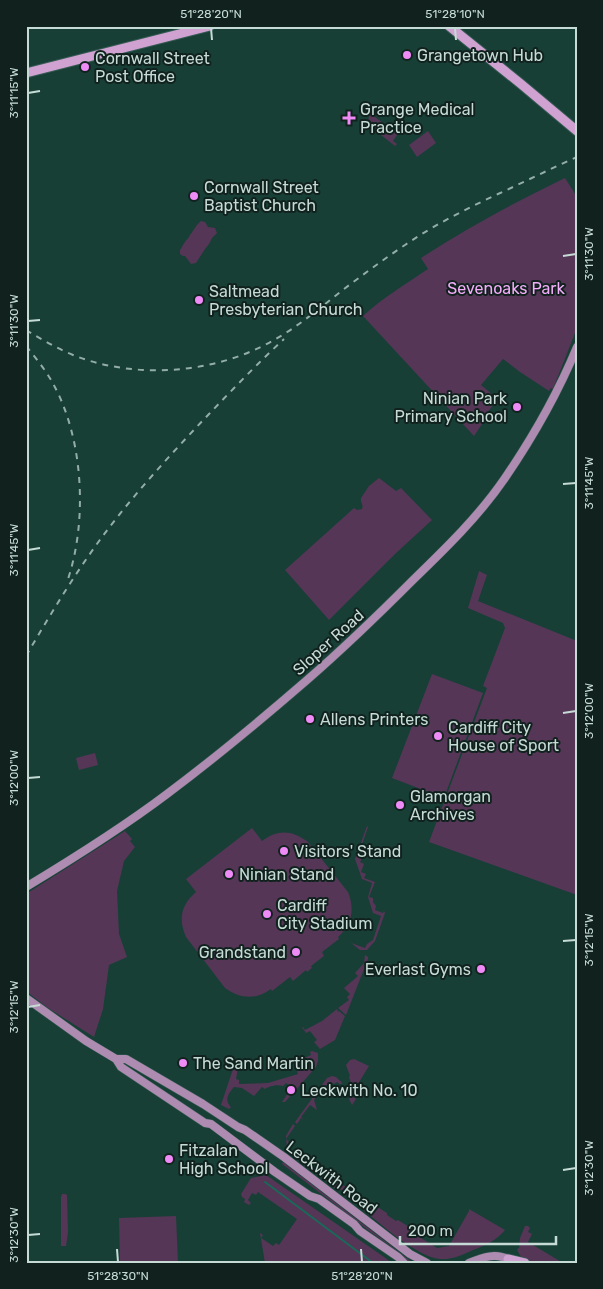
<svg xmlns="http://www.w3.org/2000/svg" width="603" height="1289" viewBox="0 0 603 1289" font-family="Rubik,sans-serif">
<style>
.green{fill:#553657}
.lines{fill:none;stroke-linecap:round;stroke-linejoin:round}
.stream{stroke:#1a6958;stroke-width:2}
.secondary-casing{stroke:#365b53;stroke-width:9}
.primary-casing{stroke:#365b53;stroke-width:11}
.secondary{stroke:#ae8bb0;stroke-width:8}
.primary{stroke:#cfa2d2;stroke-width:9}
.rail{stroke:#93aea7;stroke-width:2;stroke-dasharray:6 6;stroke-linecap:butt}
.ticks{fill:none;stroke:#c6dbd5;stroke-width:2}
.poi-dot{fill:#ef8bf7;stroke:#11221e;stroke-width:2}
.labels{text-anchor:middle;stroke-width:4;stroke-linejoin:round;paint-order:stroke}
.poi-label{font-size:16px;fill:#c6dbd5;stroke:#11221e;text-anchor:start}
.park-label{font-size:16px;fill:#f4adf9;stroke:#11221e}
.street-label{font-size:16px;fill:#c6dbd5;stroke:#11221e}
.neatline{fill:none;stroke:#c6dbd5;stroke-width:2}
.ticks-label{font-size:12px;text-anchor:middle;fill:#c6dbd5}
</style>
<rect width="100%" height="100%" fill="#173f36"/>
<path class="green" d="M370 113 397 134V135L393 141 397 144 395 146 367 124Z
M428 131 436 143 417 157 409 145Z
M565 178 577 197V328L553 389 551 388 549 391 520 372 503 359 481 385 498 399 482 419 484 421 474 436 363 316C382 298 406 284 428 269L421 258C467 228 515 202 565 178Z
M201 221 205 222 208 227 215 228 217 233 212 238 209 244 205 249 196 263 191 264 185 256H183L180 254V250C182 247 183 245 185 242 186 240 189 238 190 235 194 230 196 225 201 221Z
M379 478 396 491 401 488 432 520 394 555 329 620 285 570 354 508 357 510 362 509C364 505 360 503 361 498L369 486Z
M479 571 487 575 478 601 577 641V895L429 842 487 688 483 686 505 628 503 623 468 608Z
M432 674 483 693 444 798 392 778Z
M95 753 98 765 79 770 76 758Z
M367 826 368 827 358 856 362 858 360 862 364 864 361 872 366 874 364 878 375 882 369 897 373 898V902L376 906 375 910 383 913 384 911 385 913 375 941 367 950H360L351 943 365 948 367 944 373 940 381 916 373 913 368 897 372 883 362 879 355 859Z
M252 828 262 841C278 829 292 830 308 842L348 892C355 909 352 925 338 937L339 939 322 952 324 956 311 966 312 968 307 972 306 970 293 981 290 977 272 991 271 989C256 1000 240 999 225 988L186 937C178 919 181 905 196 892L186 879Z
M125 831 132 839 130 841 135 847 124 861 117 891 119 934 127 957 109 965 103 1009 94 1037 48 1008 26 991V894Z
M365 955 368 957V959L346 1015 338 1008 349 1000 347 997 350 994 344 988 358 976 355 973 364 963Z
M337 1009 338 1012 339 1011 345 1016 335 1040 320 1049 314 1042 317 1040 310 1031 306 1033 302 1027H303L305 1030 322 1021Z
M312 1051 318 1053V1061L316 1067 295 1091 291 1089 290 1091 293 1093 285 1102H282L290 1090 287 1088 289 1085 286 1083 283 1086C278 1084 269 1086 265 1089L262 1087 254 1096 242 1088 234 1087C228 1094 224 1100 231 1107L229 1109 221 1105 234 1066 242 1068H238L236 1079 239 1080V1084L268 1083 298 1074 297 1070 301 1068 298 1061 311 1055 310 1052Z
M354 1059 369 1066 353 1092 352 1097 355 1098 356 1099 352 1105 349 1099C353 1092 352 1085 349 1077L350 1076 346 1065 350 1060Z
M332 1076 336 1077 340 1081H341L342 1084H340L337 1082 334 1084 331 1082H329L330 1085H325L314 1100 317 1110 310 1105 301 1117 304 1120 301 1118 297 1124 295 1122 327 1078Z
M293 1124 295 1126 286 1139 289 1142 288 1144 290 1146 288 1149 303 1161 358 1194V1195L335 1188 287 1151 286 1136Z
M283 1162 412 1262 414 1263H409C395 1246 374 1237 358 1222L282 1164Z
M266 1175 384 1257 392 1263H265L260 1233 263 1235 261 1238 273 1246 276 1243 279 1245 297 1219 258 1192 256 1195 252 1193 248 1200 251 1203 249 1205 244 1202 245 1199 242 1197 241 1194 251 1178Z
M62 1194H65L67 1195 68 1232 66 1246H61V1197Z
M360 1198 365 1201 366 1200 387 1213V1215L396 1221 398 1220 414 1230 413 1233 437 1248 449 1246 469 1211V1209L505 1230C496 1241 486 1245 473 1250 462 1255 452 1260 440 1259 417 1257 381 1224 362 1209Z
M176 1216 178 1263H120L119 1218Z
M525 1226H528L530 1228 528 1232 532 1234 528 1242 563 1263C547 1263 523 1268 517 1249L519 1248 520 1238Z"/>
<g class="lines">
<path class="stream" d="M265 1182 373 1263"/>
<defs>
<path id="secondary" d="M26 887C74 858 122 828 167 794 215 758 262 719 307 680 344 648 379 614 413 580 446 548 479 516 505 478 533 437 558 393 577 347
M26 998 86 1041 116 1059 121 1067 205 1123 211 1124 275 1172 310 1196 319 1199 354 1224 360 1231 398 1257 404 1263
M116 1059H126L203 1104 238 1127 245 1130 284 1157 410 1254 427 1263
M469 1263C483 1257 497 1252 511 1261"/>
<path id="primary" d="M449 26 521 84 577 131
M26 73 210 26
M508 1259 525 1263"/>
</defs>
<use href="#secondary" class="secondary-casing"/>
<use href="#primary" class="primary-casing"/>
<use href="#secondary" class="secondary"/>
<use href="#primary" class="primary"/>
<path class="rail" d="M26 330C41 339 56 348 73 355 136 380 215 374 274 340 299 326 321 307 344 289 364 274 384 259 405 245 434 225 466 209 498 194 524 182 550 169 577 157
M26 346C35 357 44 368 51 380 84 436 88 522 67 582
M26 656C50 615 74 575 102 537 134 494 171 454 209 414 233 389 258 363 284 339"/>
</g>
<path class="ticks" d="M211 28 212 40M455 28 456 40M28 93 40 91M563 256 576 254M28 321 40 320M563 484 576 483M28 550 40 548M563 713 576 711M28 778 40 777M563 941 576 940M28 1007 40 1005M563 1170 576 1168M28 1235 40 1234M117 1249 118 1262M361 1249 362 1262"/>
<g class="poi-dot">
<circle cx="407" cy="55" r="5"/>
<circle cx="85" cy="67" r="5"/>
<path d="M346.5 110.5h5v5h5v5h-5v5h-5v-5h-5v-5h5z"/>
<circle cx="194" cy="196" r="5"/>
<circle cx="199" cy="300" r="5"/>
<circle cx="517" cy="407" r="5"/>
<circle cx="310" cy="719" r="5"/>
<circle cx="438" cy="736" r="5"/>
<circle cx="400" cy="805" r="5"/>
<circle cx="284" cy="851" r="5"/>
<circle cx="229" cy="874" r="5"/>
<circle cx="267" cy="914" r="5"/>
<circle cx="296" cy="952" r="5"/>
<circle cx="481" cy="969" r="5"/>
<circle cx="183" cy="1063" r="5"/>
<circle cx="291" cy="1090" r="5"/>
<circle cx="169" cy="1159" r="5"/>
</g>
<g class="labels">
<g class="poi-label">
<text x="417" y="61">Grangetown Hub</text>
<text x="95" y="64">Cornwall Street<tspan x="95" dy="18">Post Office</tspan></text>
<text x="360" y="115">Grange Medical<tspan x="360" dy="18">Practice</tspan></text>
<text x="204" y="193">Cornwall Street<tspan x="204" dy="18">Baptist Church</tspan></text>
<text x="209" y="297">Saltmead<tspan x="209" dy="18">Presbyterian Church</tspan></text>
<text x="507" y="404" text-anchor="end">Ninian Park<tspan x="507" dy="18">Primary School</tspan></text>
<text x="320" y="725">Allens Printers</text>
<text x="448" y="733">Cardiff City<tspan x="448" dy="18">House of Sport</tspan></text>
<text x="410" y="802">Glamorgan<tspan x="410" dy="18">Archives</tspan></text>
<text x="294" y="857">Visitors' Stand</text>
<text x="239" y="880">Ninian Stand</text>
<text x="277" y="911">Cardiff<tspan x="277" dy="18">City Stadium</tspan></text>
<text x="286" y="958" text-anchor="end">Grandstand</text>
<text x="471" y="975" text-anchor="end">Everlast Gyms</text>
<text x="193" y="1069">The Sand Martin</text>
<text x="301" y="1096">Leckwith No. 10</text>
<text x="179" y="1156">Fitzalan<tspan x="179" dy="18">High School</tspan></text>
</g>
<g class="park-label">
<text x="506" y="294">Sevenoaks Park</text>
</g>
<g class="street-label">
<text transform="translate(328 642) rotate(-42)" y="6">Sloper Road</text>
<text transform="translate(332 1177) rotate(37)" y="6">Leckwith Road</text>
</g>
</g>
<rect width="603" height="1289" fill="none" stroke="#11221e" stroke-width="55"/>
<path d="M400 1236v8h156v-8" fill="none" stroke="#c6dbd5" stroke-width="2.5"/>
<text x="408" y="1236" font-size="15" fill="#c6dbd5" stroke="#11221e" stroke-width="4" paint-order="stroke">200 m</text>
<rect x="28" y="28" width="548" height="1234" class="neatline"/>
<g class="ticks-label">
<text x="211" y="18">51°28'20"N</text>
<text x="455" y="18">51°28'10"N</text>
<text transform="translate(14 93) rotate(-90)" y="4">3°11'15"W</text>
<text transform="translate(589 254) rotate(-90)" y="4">3°11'30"W</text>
<text transform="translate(14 321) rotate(-90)" y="4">3°11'30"W</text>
<text transform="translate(589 483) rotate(-90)" y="4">3°11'45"W</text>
<text transform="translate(14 550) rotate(-90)" y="4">3°11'45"W</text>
<text transform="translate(589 711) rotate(-90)" y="4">3°12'00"W</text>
<text transform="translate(14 778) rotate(-90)" y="4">3°12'00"W</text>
<text transform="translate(589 940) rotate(-90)" y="4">3°12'15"W</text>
<text transform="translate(14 1007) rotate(-90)" y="4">3°12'15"W</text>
<text transform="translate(589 1168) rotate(-90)" y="4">3°12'30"W</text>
<text transform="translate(14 1235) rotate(-90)" y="4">3°12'30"W</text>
<text x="118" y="1280">51°28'30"N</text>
<text x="362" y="1280">51°28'20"N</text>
</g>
</svg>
